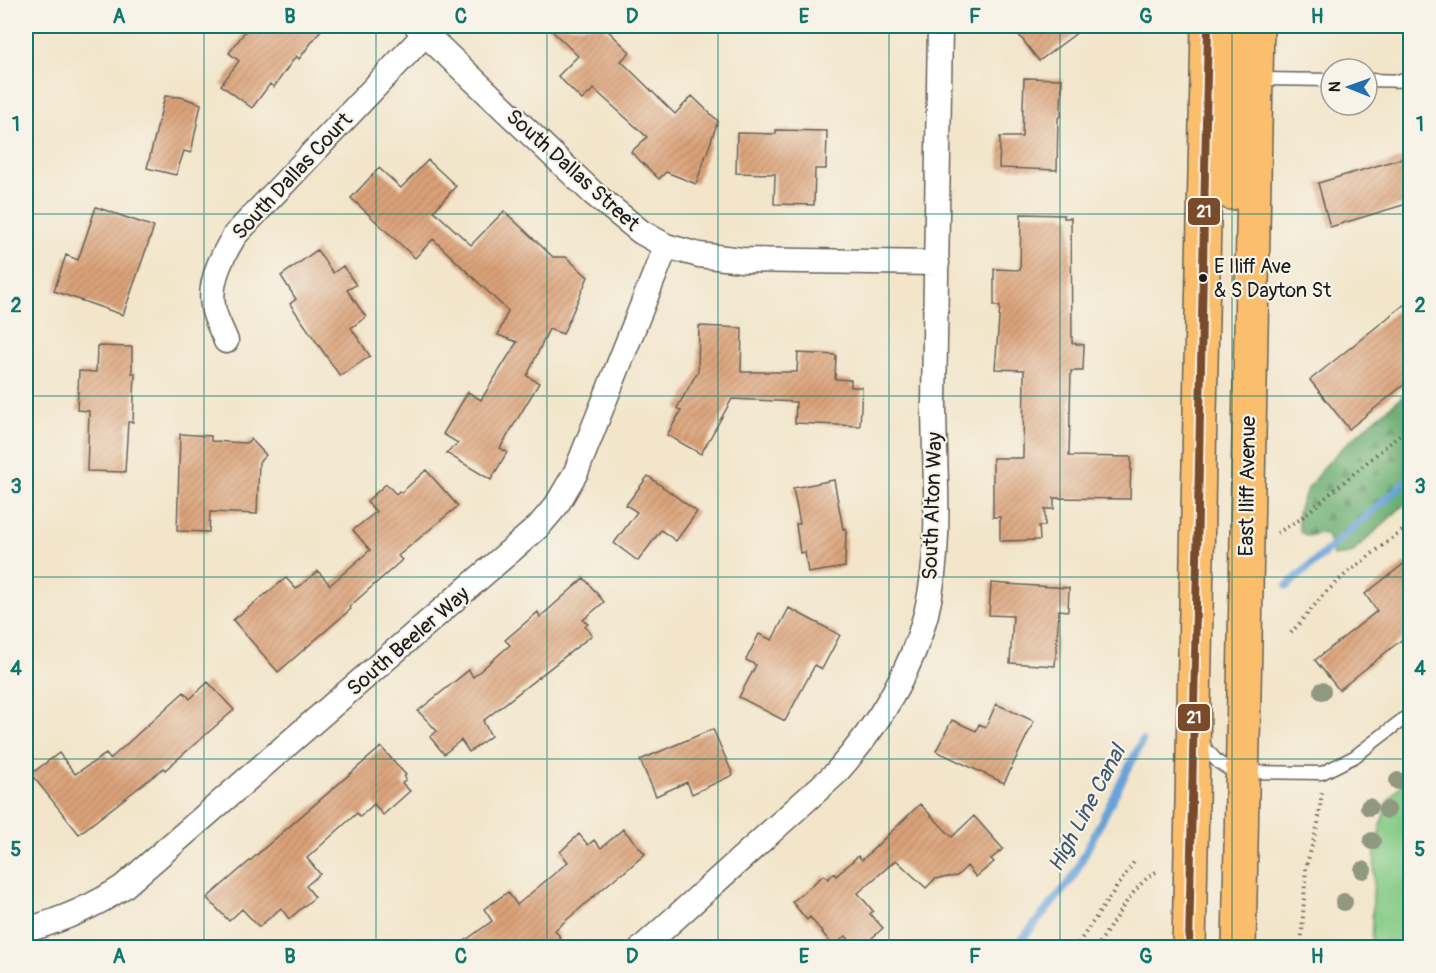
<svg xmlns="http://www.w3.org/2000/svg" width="1436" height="973" viewBox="0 0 1436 973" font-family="Pangolin,sans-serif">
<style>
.green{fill:#84ca85;stroke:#507350;stroke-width:1.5}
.forest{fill:url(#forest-firs);stroke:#446547;stroke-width:1.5}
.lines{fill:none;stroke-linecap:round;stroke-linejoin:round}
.stream{stroke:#68a2d8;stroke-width:8}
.building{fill:url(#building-hatch)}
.service-casing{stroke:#676259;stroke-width:15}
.minor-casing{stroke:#676259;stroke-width:27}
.primary-casing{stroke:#676259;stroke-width:36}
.path{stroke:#676259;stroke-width:4;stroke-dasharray:1.5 4.5;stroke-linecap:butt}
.service{stroke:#fff;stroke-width:12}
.minor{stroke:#fff;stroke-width:24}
.primary{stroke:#fabe6d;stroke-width:33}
.bus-1-casing{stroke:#f7f3e8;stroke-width:12}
.bus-1{stroke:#7a4b2a;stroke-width:8}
.tree{fill:#90987f}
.grid{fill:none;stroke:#0f766e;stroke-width:1.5;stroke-opacity:0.55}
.bus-dot{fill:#1c1c1c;stroke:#f7f3e8;stroke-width:2}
.labels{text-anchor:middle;stroke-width:4.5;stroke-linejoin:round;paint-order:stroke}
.bus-label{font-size:20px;fill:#1c1c1c;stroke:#f7f3e8;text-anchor:start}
.street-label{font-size:21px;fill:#1c1c1c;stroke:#f7f3e8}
.water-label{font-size:22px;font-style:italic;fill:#3e5871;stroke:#f7f3e8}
.line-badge{stroke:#f7f3e8;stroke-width:2}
.badge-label{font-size:16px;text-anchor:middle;font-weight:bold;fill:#fff}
.neatline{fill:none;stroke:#0f766e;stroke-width:2}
.grid-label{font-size:20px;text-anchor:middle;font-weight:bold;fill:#0f766e}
</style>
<defs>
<pattern id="forest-firs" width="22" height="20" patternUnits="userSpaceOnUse" patternTransform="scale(1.5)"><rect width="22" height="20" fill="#6bae72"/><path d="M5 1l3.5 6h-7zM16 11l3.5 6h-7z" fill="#578d5d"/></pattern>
<pattern id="building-hatch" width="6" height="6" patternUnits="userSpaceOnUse" patternTransform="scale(1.5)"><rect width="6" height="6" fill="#daa178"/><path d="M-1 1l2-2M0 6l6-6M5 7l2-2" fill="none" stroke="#ba8a67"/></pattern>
</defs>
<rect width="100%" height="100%" fill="#f7f3e8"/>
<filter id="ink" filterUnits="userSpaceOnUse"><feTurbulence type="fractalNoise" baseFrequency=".0167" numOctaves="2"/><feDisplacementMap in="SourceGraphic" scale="12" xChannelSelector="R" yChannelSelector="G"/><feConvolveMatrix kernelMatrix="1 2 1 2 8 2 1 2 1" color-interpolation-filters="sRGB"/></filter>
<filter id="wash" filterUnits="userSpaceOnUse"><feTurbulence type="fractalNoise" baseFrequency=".008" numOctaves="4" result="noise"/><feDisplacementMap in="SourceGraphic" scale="24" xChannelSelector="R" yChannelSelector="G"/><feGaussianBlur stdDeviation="1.35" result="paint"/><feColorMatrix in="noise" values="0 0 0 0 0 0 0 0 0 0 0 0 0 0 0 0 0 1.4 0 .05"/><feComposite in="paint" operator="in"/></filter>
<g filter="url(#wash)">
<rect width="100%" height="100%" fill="#f2e5ca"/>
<path class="green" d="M1410 776V947H1371L1375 851 1386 804 1404 781Z"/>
<path class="forest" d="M1410 390V499L1351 554 1333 556 1328 537 1321 533 1308 536 1300 532C1299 526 1297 519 1298 513 1308 467 1376 420 1410 390Z"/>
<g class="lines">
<path class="stream" d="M1287 586 1410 478
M1015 948 1072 879 1142 741"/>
</g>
<g id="blocks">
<path class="building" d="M249 26H324L299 59 296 56 274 87 270 84 252 108 221 85 239 61 229 53Z
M547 26H603L630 52 621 61 675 114 692 96 718 121 696 184 666 172 659 179 631 152 647 137 594 89 582 100 558 76 578 56Z
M1012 26H1086L1039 61Z
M1024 78 1062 79 1061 116 1058 118 1057 170 999 168 1000 137H1022Z
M165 96 181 97 201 104 191 153 184 151 176 175 147 168Z
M776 130 827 131 826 169H815L814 205 774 204 775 174 736 173 737 133 776 134Z
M1410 156V203L1330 227 1318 183Z
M428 160 456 186 434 211 471 245 504 211 553 257H566L588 277 563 334 549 329 527 376 539 383 500 448 507 452 491 480 446 453 458 443 443 434 468 392 481 400 517 342 498 335 508 311 433 239 415 258 351 198 379 168 401 188Z
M96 207 154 227 123 315 54 291 66 255 78 260Z
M1021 214 1064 215V218H1071L1072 343 1084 345 1083 371H1071L1069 456 1131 457 1130 499 1054 498V509H1045V526H1039L1040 540 1000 541V517H993V458H1023L1024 370 995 369 1000 306H994V269L1020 270Z
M317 250 333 273 343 266 356 285 347 290 366 317 351 328 370 356 340 376 290 304 296 299 281 276Z
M1410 300V380L1349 429 1310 380Z
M699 326 742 328 741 372H797L798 353 836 355 835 379 851 380V387H862L860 426 795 423 796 402 732 399 701 454 667 435 681 411 677 408 698 371Z
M97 346 132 347V373H135L133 422H128L125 472 87 471 89 411 77 410 79 371 96 372Z
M180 434 211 436V441L246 443 251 439 266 455 259 462 257 514 210 512 209 532 177 531Z
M426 470 458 506 398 556 402 560 349 607 351 609 278 672 233 620 286 578 296 589 318 571 330 585 370 550 353 530 376 512 367 501 386 484 396 494 399 491 401 493Z
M648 476 697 512 676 541 661 530 638 561 614 543 637 512 626 505Z
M834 480 843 529 846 528 845 567 808 573 805 552 800 553 796 524H800L793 488Z
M1410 559V633L1339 690 1315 660 1377 611 1365 594Z
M584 578 604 602 583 620 588 624 585 626 592 635 483 721 491 736 469 752 461 740 444 754 430 737 437 731 418 711 469 670 473 677 510 645 505 640 538 612 540 617Z
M991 583 1069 588 1068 611 1059 610 1055 666 1010 663 1013 616 989 615Z
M789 608 840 635 822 669 815 665 785 721 739 697 756 665 746 660 759 634 772 640Z
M208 682 234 710 165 770 164 768 79 834 31 774 59 753 75 774 106 754 110 759 184 692 190 699Z
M996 704 1034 721 1004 783 936 751 952 720 976 731 979 724 986 727Z
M713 729 733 775 692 794 687 782 656 796 640 760Z
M381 747 406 775 404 777 406 779 402 783 410 791 383 815 374 804 360 817 357 813 307 858 320 874 306 886 315 897 289 919 281 908 259 927 242 909 229 921 207 898Z
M920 804 952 837 974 816 1003 849 991 859 994 862 976 877 967 866 957 876 935 879 926 888 896 860 858 893 873 911 870 914 883 928 861 948H856L846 936 833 946 810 917 807 920 792 902 824 875 828 879 834 873 836 876 858 856 862 860Z
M623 829 645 854 622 874 621 873 555 930 560 937 545 948H455L492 921 484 909 508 892 517 905 568 862 560 852 579 834 588 845 594 840 601 848Z"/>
</g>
</g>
<g filter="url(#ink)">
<use href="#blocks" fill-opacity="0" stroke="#676259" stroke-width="1.5"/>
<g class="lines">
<defs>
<path id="service" d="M1257 79 1331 80
M1367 80 1410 81
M1202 739 1206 749 1218 762 1227 768 1241 772 1322 773 1354 757 1410 714"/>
<path id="minor" d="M417 26 594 194 641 232 666 246 699 255 742 260 937 263
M226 341C222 330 214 317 213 306 209 281 222 256 235 235L426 33
M26 930C59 921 93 907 123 887L538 527 556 506 576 472 666 246
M642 948 835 774C877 727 910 675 926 614 943 545 934 472 934 402 935 276 938 151 940 26"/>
<path id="primary" d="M1231 193 1233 26
M1189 948 1208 26
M1239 948 1257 26"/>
</defs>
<use href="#service" class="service-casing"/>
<use href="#minor" class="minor-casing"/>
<use href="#primary" class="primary-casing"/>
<path class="path" d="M1277 533 1299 520 1410 426
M1291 633 1325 593 1348 572 1410 525
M1075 948 1136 859
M1096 948C1111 927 1135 881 1158 871
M1301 948 1306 867 1318 824 1322 791"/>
<use href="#service" class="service"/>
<use href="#minor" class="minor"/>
<use href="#primary" class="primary"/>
<defs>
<path id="bus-1" d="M1189 948 1208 26"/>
</defs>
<use href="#bus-1" class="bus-1-casing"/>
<use href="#bus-1" class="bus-1"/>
</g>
<g class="tree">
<circle cx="1322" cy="691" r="9"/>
<circle cx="1398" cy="781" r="9"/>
<circle cx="1369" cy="807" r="9"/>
<circle cx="1387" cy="810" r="9"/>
<circle cx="1372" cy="841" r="9"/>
<circle cx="1363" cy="870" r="9"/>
<circle cx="1344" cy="902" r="9"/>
</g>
</g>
<path class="grid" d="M204 26V948M376 26V948M547 26V948M718 26V948M889 26V948M1060 26V948M1232 26V948M26 214H1410M26 396H1410M26 577H1410M26 759H1410"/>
<circle class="bus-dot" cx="1203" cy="278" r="5"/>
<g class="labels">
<g class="bus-label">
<text x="1214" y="273">E Iliff Ave<tspan x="1214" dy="24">&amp; S Dayton St</tspan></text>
</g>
<g class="street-label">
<text transform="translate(573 170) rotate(42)" y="7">South Dallas Street</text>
<text transform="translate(292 176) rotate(-47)" y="7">South Dallas Court</text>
<text transform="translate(1247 486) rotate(-89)" y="7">East Iliff Avenue</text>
<text transform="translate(932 506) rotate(-88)" y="7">South Alton Way</text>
<text transform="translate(408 641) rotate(-41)" y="7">South Beeler Way</text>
</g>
<g class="water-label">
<text transform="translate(1086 808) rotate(-62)" y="8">High Line Canal</text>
</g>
</g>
<g class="line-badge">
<rect x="1187" y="197" width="34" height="29" rx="6" fill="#7a4b2a"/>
<rect x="1177" y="703" width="34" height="29" rx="6" fill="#7a4b2a"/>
</g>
<g class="badge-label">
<text x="1204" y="217">21</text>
<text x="1194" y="723">21</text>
</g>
<rect width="1436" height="973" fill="none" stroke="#f7f3e8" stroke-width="66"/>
<g transform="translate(1349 87) rotate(271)"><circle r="28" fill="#f7f3e8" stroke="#9f9d96" stroke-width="1.5"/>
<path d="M0-4.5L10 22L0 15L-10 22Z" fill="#1f6fb2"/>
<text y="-9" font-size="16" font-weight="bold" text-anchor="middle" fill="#1c1c1c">N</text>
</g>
<rect x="33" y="33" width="1370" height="907" class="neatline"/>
<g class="grid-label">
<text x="119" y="23">A</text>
<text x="290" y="23">B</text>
<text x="461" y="23">C</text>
<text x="632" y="23">D</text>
<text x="804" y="23">E</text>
<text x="975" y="23">F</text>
<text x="1146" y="23">G</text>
<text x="1317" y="23">H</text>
<text x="16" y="131">1</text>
<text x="1420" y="131">1</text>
<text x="16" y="312">2</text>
<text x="1420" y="312">2</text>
<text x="16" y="493">3</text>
<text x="1420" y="493">3</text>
<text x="16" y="675">4</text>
<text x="1420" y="675">4</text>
<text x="16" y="856">5</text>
<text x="1420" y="856">5</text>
<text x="119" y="963">A</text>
<text x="290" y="963">B</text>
<text x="461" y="963">C</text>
<text x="632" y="963">D</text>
<text x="804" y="963">E</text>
<text x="975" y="963">F</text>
<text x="1146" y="963">G</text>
<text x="1317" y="963">H</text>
</g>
</svg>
